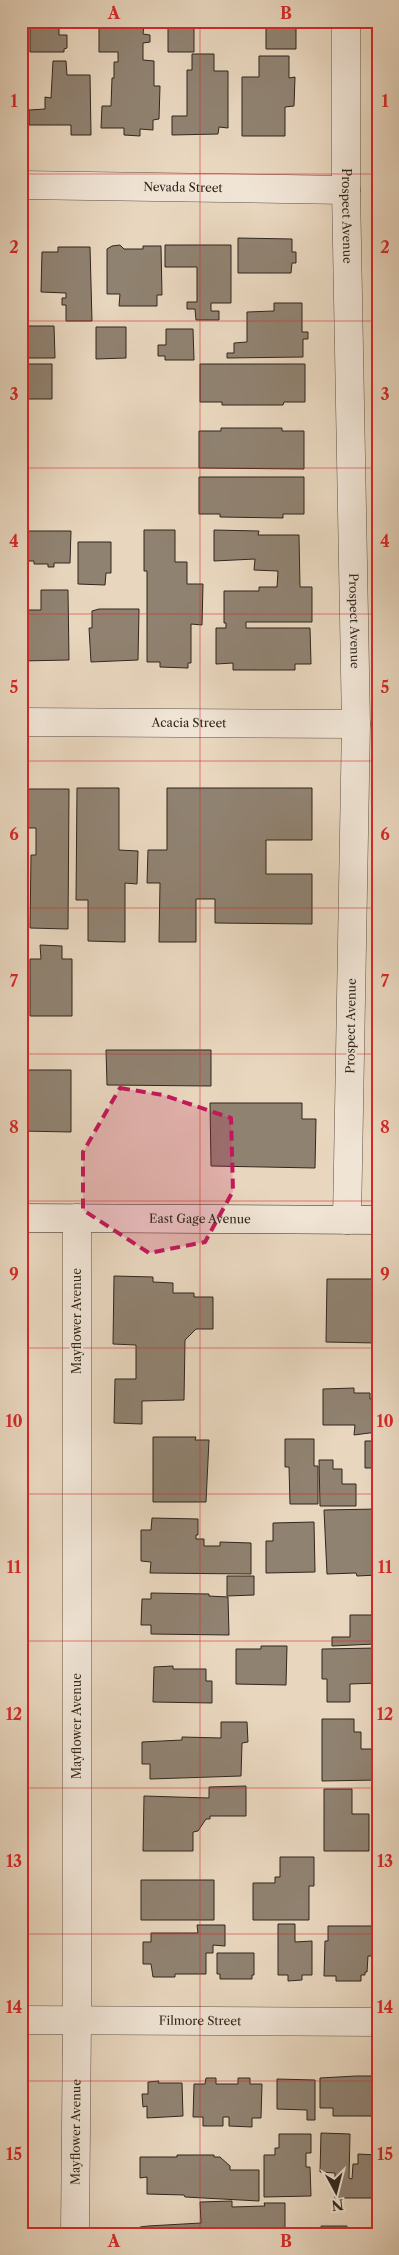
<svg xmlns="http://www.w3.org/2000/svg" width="399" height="2255" viewBox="0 0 399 2255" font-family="'Libre Caslon Text',serif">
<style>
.building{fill:#908271;stroke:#31271d}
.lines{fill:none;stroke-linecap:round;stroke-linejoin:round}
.minor-casing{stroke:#5f5345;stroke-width:29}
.secondary-casing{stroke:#31271d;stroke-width:29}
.minor{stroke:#f0e4d5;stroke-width:28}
.secondary{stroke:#f0e4d5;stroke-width:28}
.marked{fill:#c2185b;fill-opacity:0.2;stroke:#c2185b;stroke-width:4;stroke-dasharray:10 6;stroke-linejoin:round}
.grid{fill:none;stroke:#d62828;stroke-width:1;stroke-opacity:0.55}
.labels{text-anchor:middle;stroke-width:5;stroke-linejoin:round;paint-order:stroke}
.street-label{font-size:12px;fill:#31271d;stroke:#f0e4d5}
.neatline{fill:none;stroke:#d62828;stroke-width:2}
.grid-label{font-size:16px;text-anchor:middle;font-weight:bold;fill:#d62828}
</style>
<rect width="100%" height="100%" fill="#e8d6be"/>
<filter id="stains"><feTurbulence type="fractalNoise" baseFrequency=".004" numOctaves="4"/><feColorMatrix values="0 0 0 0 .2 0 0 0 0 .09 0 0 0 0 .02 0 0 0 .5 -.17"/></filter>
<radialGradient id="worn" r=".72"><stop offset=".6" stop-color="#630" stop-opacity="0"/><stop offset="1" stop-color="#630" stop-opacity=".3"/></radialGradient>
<path class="building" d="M123 21H164V25H144L143 34 150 35V42L143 43V60L154 61V86H160L159 119 153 120V130L140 129V136L124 135V128H101L102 106H111L112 78H114V62H118V52H99V22Z
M21 22H25L24 92H21Z
M30 22H59V35H67V48L64 49V52H30Z
M168 23H194V52H168Z
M266 23H296V49H266Z
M192 54H214V71H228V128L219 127 218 134 172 135V116H187V70H192Z
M259 56H289V78L295 77 294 106 285 107V136H242V77H259Z
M53 61H66L67 75H90L91 135H71V125H29V110L45 109V97L51 98Z
M238 238 292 239V252H296V263H292L291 273H238Z
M120 245 124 249H143V246H161L162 295H157V306H119L120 294H107V249L112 246Z
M165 245H231V303H211V311H219V320H196L195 309H187V302H197V267H165Z
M58 247H90L92 321H66V305H62V298H66V293L41 292 42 252H58Z
M274 303H302V332H308V339H303V357L227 358V353H234V343L247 342V312L274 311Z
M27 326H54L55 358H27Z
M96 327H126V358L96 359Z
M166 329H193L194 360H165V356H158V345H166Z
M24 364H52V399H24Z
M200 364H305V402H284L283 405H222V402H200Z
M221 428H282V431H304V469L199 468V431H221Z
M199 477H304V514H283V518L220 517V514H199Z
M144 530H175V562H187V584H203L202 625 191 624V663H188V668L160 667V662H147V571H144Z
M214 530 259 531 258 535H299L300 587H312V622H246V628H310L311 664H295V670H233V663L216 664V628H226V623H224V591H259V587H277L278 571 254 570 255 559 214 561Z
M21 531H71L70 563H54V567H48V564H34V561H21Z
M78 542H111V573H106L105 585 78 584Z
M41 590H68L69 660 21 661V610H41Z
M99 609H139L138 660 91 662 89 628H92V611Z
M77 788H119V850L138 851 137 884 125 883V942L88 941V900H76Z
M167 788H312V840H266V874H312V924L215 923V899H196V942H159L160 883H147L148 850H167Z
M21 789H69L68 929 30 928 31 855H36V828H21Z
M40 945 62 946V959H72V1016H30V959H41Z
M106 1050H211V1086L107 1085Z
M21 1070H71V1132L21 1131Z
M210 1103H302V1119H316L315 1168 211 1166Z
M114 1276 153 1277V1282L173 1283V1293H194V1297H213V1329H196L185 1340 184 1400 142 1401V1424L114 1423 115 1379H136V1345L113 1344Z
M327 1279H377L376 1343 326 1342Z
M354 1388V1393H370V1399L378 1398 377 1432 354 1435 355 1425H323V1389Z
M153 1437H196L195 1440H209L206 1502H153Z
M285 1439H314V1466H318V1504H290L289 1467H285Z
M365 1441H378V1468H365Z
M319 1460H333V1469H342V1484H356V1506H320Z
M378 1509V1575L357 1576 356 1573 327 1574 324 1510Z
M152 1518 198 1519V1535H196V1539H204V1546H220V1542L251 1543V1574L150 1573 151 1562 141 1561V1530H151Z
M314 1522 315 1572 266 1573V1541H273V1523Z
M227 1576H254V1595L227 1596Z
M151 1593 209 1594V1596L228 1597 229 1635 151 1634V1625H141L142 1599H151Z
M373 1613H378V1638H374V1644L332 1646V1637H350V1615H373Z
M261 1646H287L286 1685 236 1684V1649H261Z
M378 1648V1683L350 1684V1702H327V1679H322V1649Z
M173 1666V1669H206V1681H212V1703L153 1702 154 1667Z
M322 1719H354V1732H361V1749H378V1780L322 1781Z
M221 1722H247L248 1742 242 1743 241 1776 150 1779V1764H142V1742L182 1740V1737L221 1738Z
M246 1786V1816H210V1819H206L198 1831 193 1832V1851H143L144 1796 209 1798V1787Z
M324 1789H352V1814H369V1851H324Z
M375 1805H378V1851H375Z
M280 1857H314V1886H309V1920H253V1883H275V1877H280Z
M141 1880H214V1920H141Z
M278 1924H295V1942L312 1941V1975H302V1980L288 1981V1975H278Z
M197 1925H225V1946L213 1945V1953H206V1974H175V1977H153L151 1964H143V1942H151V1933H198Z
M328 1926H378V1956H368L367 1972H365V1975H361V1981H336V1976H324L325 1941H328Z
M217 1953H254V1975H252V1979H220V1974H217Z
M356 2076H378V2116H333V2108H320V2078Z
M206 2078H216V2084H238V2078H250V2084H262L261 2118H252V2127L229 2126V2117H223V2126H203V2117H193L194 2084H205Z
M277 2079 315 2080V2120H307V2110L277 2109Z
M159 2081 158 2083H182L183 2116 147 2118V2106L143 2107 142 2094H148V2082Z
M321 2133 350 2134 349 2178 352 2179 353 2164H358V2154L377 2155 378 2153V2198H335V2173L320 2172Z
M279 2134H311V2153H306V2167H310L311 2196 264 2197V2155H275V2148H279Z
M177 2155H214V2157H220L230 2166V2170H259V2201L185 2197 184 2195 147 2194V2177L140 2178V2157H177Z
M232 2201V2207L265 2206 264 2203H285V2228H201V2234H140V2227L148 2226 201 2223 200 2202Z
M373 2210H378V2234H373Z
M321 2226H347L346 2234H321Z"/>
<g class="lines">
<defs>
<g id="minor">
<path id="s1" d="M346 21V190L356 724 347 1220"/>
<path id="s2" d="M21 185 346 190"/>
<path id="s3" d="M21 722 356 724"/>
<path id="s4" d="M21 2020 378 2022"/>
<path id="s5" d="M75 2234 77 2021V1218"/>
</g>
<g id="secondary">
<path id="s6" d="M21 1218 378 1220"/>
</g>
</defs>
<use href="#minor" class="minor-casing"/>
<use href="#secondary" class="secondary-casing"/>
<use href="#minor" class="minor"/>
<use href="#secondary" class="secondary"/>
</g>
<path class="marked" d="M120 1088 163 1095 231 1118 233 1191 205 1242 149 1253 83 1210V1152Z"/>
<path class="grid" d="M200 21V2234M21 174H378M21 321H378M21 468H378M21 614H378M21 761H378M21 908H378M21 1054H378M21 1201H378M21 1348H378M21 1494H378M21 1641H378M21 1788H378M21 1934H378M21 2081H378"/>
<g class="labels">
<g class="street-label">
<text dy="4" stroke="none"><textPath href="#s2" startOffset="162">Nevada Street</textPath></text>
<text dy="4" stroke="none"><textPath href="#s1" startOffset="195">Prospect Avenue</textPath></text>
<text dy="4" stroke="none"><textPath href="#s1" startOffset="600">Prospect Avenue</textPath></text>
<text dy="4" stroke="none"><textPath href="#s3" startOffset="168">Acacia Street</textPath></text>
<text transform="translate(351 1026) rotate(-89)" y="4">Prospect Avenue</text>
<text dy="4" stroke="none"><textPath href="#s6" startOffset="179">East Gage Avenue</textPath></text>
<text transform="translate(77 1321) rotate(-90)" y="4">Mayflower Avenue</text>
<text transform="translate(77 1726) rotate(-90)" y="4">Mayflower Avenue</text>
<text dy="4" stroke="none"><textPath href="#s4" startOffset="179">Filmore Street</textPath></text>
<text dy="4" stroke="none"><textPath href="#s5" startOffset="102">Mayflower Avenue</textPath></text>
</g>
</g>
<rect width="399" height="2255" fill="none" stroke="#e8d6be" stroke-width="55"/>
<g transform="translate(336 2192) rotate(173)" stroke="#f0e4d5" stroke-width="4" paint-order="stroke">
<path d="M0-4L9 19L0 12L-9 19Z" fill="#31271d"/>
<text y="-8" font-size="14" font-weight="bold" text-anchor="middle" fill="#31271d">N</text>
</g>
<rect x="28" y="28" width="344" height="2200" class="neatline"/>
<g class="grid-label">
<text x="114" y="19">A</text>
<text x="286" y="19">B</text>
<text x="14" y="107">1</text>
<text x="385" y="107">1</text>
<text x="14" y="253">2</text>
<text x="385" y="253">2</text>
<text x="14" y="400">3</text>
<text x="385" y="400">3</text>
<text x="14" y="547">4</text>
<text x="385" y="547">4</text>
<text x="14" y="693">5</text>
<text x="385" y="693">5</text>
<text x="14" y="840">6</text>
<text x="385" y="840">6</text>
<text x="14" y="987">7</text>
<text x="385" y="987">7</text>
<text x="14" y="1133">8</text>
<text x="385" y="1133">8</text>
<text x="14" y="1280">9</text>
<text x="385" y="1280">9</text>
<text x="14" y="1427">10</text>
<text x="385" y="1427">10</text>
<text x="14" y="1573">11</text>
<text x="385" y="1573">11</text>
<text x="14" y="1720">12</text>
<text x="385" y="1720">12</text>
<text x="14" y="1867">13</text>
<text x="385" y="1867">13</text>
<text x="14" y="2013">14</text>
<text x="385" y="2013">14</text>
<text x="14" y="2160">15</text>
<text x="385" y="2160">15</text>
<text x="114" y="2247">A</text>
<text x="286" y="2247">B</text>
</g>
<rect width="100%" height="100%" filter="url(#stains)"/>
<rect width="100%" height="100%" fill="url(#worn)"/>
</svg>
